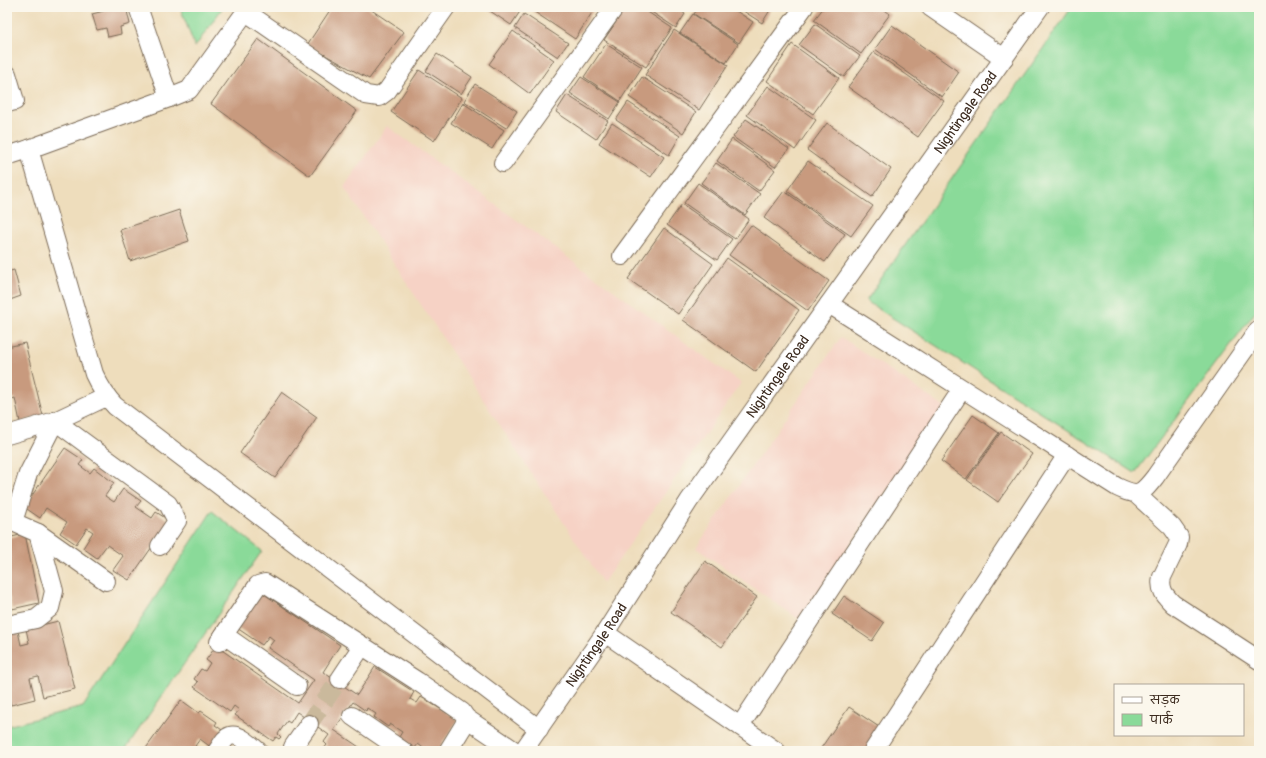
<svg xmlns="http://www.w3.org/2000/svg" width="1266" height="758" viewBox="0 0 1266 758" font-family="Pangolin,'Playpen Sans Deva',sans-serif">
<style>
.built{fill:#f6d2c5}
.green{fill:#8ada99;stroke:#62825c}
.building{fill:#c89a7e}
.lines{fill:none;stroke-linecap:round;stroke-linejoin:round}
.minor-tunnel{stroke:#cab99c;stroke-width:18;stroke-dasharray:18 9;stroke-linecap:butt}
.minor-casing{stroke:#7a6955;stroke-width:20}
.minor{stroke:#fff;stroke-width:18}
.labels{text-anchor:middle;stroke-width:4;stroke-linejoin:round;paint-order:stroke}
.street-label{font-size:14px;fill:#3b2a1e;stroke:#fbf7ec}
</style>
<rect width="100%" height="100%" fill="#fbf7ec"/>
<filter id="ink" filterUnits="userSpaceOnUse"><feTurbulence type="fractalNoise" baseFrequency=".025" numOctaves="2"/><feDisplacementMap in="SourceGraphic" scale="8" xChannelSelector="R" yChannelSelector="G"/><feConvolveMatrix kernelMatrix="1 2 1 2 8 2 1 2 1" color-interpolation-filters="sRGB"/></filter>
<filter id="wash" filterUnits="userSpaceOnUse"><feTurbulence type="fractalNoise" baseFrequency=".012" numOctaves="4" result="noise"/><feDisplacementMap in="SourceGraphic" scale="16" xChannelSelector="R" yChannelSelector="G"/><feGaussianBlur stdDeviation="0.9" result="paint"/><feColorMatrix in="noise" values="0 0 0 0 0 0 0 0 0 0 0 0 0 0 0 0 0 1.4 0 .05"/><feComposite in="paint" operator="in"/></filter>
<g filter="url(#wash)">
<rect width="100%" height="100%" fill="#eeddbc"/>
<path class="built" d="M387 126 741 383 603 583 344 187Z
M841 337 944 407 799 619 696 548Z"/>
<path class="green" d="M180 7H223L195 47Z
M1072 7H1259V307L1135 473 866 301Z
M212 511 262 551 124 751H7V726L83 707Z"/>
<g id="blocks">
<path class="building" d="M103 7H126L130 24 120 27 121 34 108 37 106 28 97 30 92 14 104 11Z
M332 7H367L404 32 369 79 307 45Z
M484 7H523L511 25Z
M527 7H595V8L575 39Z
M626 7H640L672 28 646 67 604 40Z
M644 7H675L685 14 676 28Z
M699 7H730L753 22 739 43 694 14Z
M737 7H772L762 23Z
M824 7H881L890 14 861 54 814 20Z
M524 14 568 43 558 57 515 28Z
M693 14 738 44 726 63 680 33Z
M815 24 860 56 844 77 799 45Z
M892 25 959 72 942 97 875 49Z
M674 30 728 65 699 110 645 75Z
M513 31 554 60 530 94 489 64Z
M258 39 357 111 310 176 211 104Z
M606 44 642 67 620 101 584 77Z
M792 44 839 78 813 114 767 81Z
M874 52 944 101 918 137 848 87Z
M437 54 472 77 461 94 426 71Z
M419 70 462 98 434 141 391 112Z
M581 77 620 102 609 119 570 93Z
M642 77 696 112 683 133 629 97Z
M475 84 517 111 506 128 464 101Z
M768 86 816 120 795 150 747 115Z
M567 95 608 121 596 139 556 112Z
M628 102 680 136 669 155 616 120Z
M463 103 504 130 492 149 451 123Z
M746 119 789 149 775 167 733 137Z
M612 123 664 157 651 177 599 143Z
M827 123 891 169 872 197 807 150Z
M732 139 775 170 759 191 717 161Z
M808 161 873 206 851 236 787 191Z
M716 163 760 194 745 215 701 183Z
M698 183 749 219 735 239 684 203Z
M784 191 845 234 825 262 764 218Z
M682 204 732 239 717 260 667 225Z
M179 210 189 241 130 261 120 230Z
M751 225 829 281 808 311 729 255Z
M664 228 713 264 678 314 628 279Z
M727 258 799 310 756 372 683 320Z
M14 270 21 296 7 301V272Z
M25 343 43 416 20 422 15 398 7 400V347Z
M282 392 317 417 275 478 240 453Z
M7 408 11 424 7 425Z
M973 415 999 433 966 479 941 461Z
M1001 432 1032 454 998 502 967 480Z
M65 448 83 460 79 465 90 473 94 468 114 483 105 496 114 502 123 489 141 501 136 507 152 518 156 512 170 521 129 580 113 570 123 556 107 545 97 558 83 548 93 532 87 528 76 544 60 533 67 522 46 508 40 518 24 507Z
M25 534 39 603 12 609 7 588V538Z
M705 561 757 597 722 647 671 612Z
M261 592 340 645 323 672 357 695 375 667 414 692 410 699 417 703 421 697 458 720 437 751H425L426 750 418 744 415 748 399 737 402 732 390 724 388 727 374 717 376 714 367 708 366 711 353 702 334 730 365 751H322L327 745 324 742 329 735 297 712 290 723 287 721 278 734 281 737 279 739 276 737 273 741 235 715 239 710 234 706 230 712 194 687 198 682 194 679 201 669 205 671 210 663 206 660 216 646 298 703 314 680 268 648 274 640 269 636 262 645 237 628Z
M844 596 884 623 872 641 832 614Z
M58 621 75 689 43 697 38 676 30 678 35 699 11 705 7 691V634L18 631 21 645 29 643 26 629Z
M181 700 199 713 201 711 217 722 215 725 225 732 212 748 200 739 195 746 203 751H144Z
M849 707 882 729 867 751H819Z"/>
</g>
</g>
<g filter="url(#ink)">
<use href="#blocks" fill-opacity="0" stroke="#7a6955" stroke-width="1"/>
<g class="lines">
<path class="minor-tunnel" d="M309 724 340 679"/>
<defs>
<g id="minor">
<path d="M138 7 169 98"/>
<path d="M930 7 1004 58"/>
<path d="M246 12 366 95 379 97 387 91 446 7"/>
<path d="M7 74 15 101 7 103"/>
<path d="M29 149 94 374C100 387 105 396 115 406L539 729"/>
<path d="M7 156 29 149 169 98 189 90 249 7"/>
<path d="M503 163 615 7"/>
<path d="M622 256 804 7"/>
<path d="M829 304 1117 487C1138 497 1141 495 1155 477L1259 329"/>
<path d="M55 421 168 504 177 521 160 546"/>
<path d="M7 435 55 421 106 397"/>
<path d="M1136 494 1172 527 1179 537 1178 544 1162 577C1159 589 1165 596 1173 604L1259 660"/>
<path d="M13 522 28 474 55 421"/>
<path d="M7 523 13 522 38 533 54 591 50 608 36 619 7 625"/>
<path d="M38 533 106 581"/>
<path d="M605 633 776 751"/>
<path d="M224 635 297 686"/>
<path d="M219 642 258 585 265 583 417 681 462 712 466 718 464 725 448 751"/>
<path d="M340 679 362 646"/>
<path d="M352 716 403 751"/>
<path d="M466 718 515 751"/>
<path d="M740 726 962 389"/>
<path d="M293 747 309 724"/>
<path d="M217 751C221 746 224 738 230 736 239 733 252 746 258 751"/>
<path id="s1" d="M523 751 605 633 689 501 1040 7"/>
<path d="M873 751 1067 455"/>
</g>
</defs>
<use href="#minor" class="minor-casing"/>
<use href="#minor" class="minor"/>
</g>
</g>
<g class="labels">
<g class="street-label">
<text dy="5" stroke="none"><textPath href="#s1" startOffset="777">Nightingale Road</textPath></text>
<text dy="5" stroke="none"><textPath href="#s1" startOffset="453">Nightingale Road</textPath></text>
<text dy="5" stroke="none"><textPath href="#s1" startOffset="129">Nightingale Road</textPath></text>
</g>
</g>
<rect width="1266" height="758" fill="none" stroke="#fbf7ec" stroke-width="24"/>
<rect x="1114" y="684" width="130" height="52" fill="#fbf7ec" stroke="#aea59a"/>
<rect x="1122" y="697" width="20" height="6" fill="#ffffff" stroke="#aea59a"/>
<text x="1150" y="704" font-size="12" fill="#3b2a1e">सड़क</text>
<rect x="1122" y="714" width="20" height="12" fill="#8ada99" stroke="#aea59a"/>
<text x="1150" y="724" font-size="12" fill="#3b2a1e">पार्क</text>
</svg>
